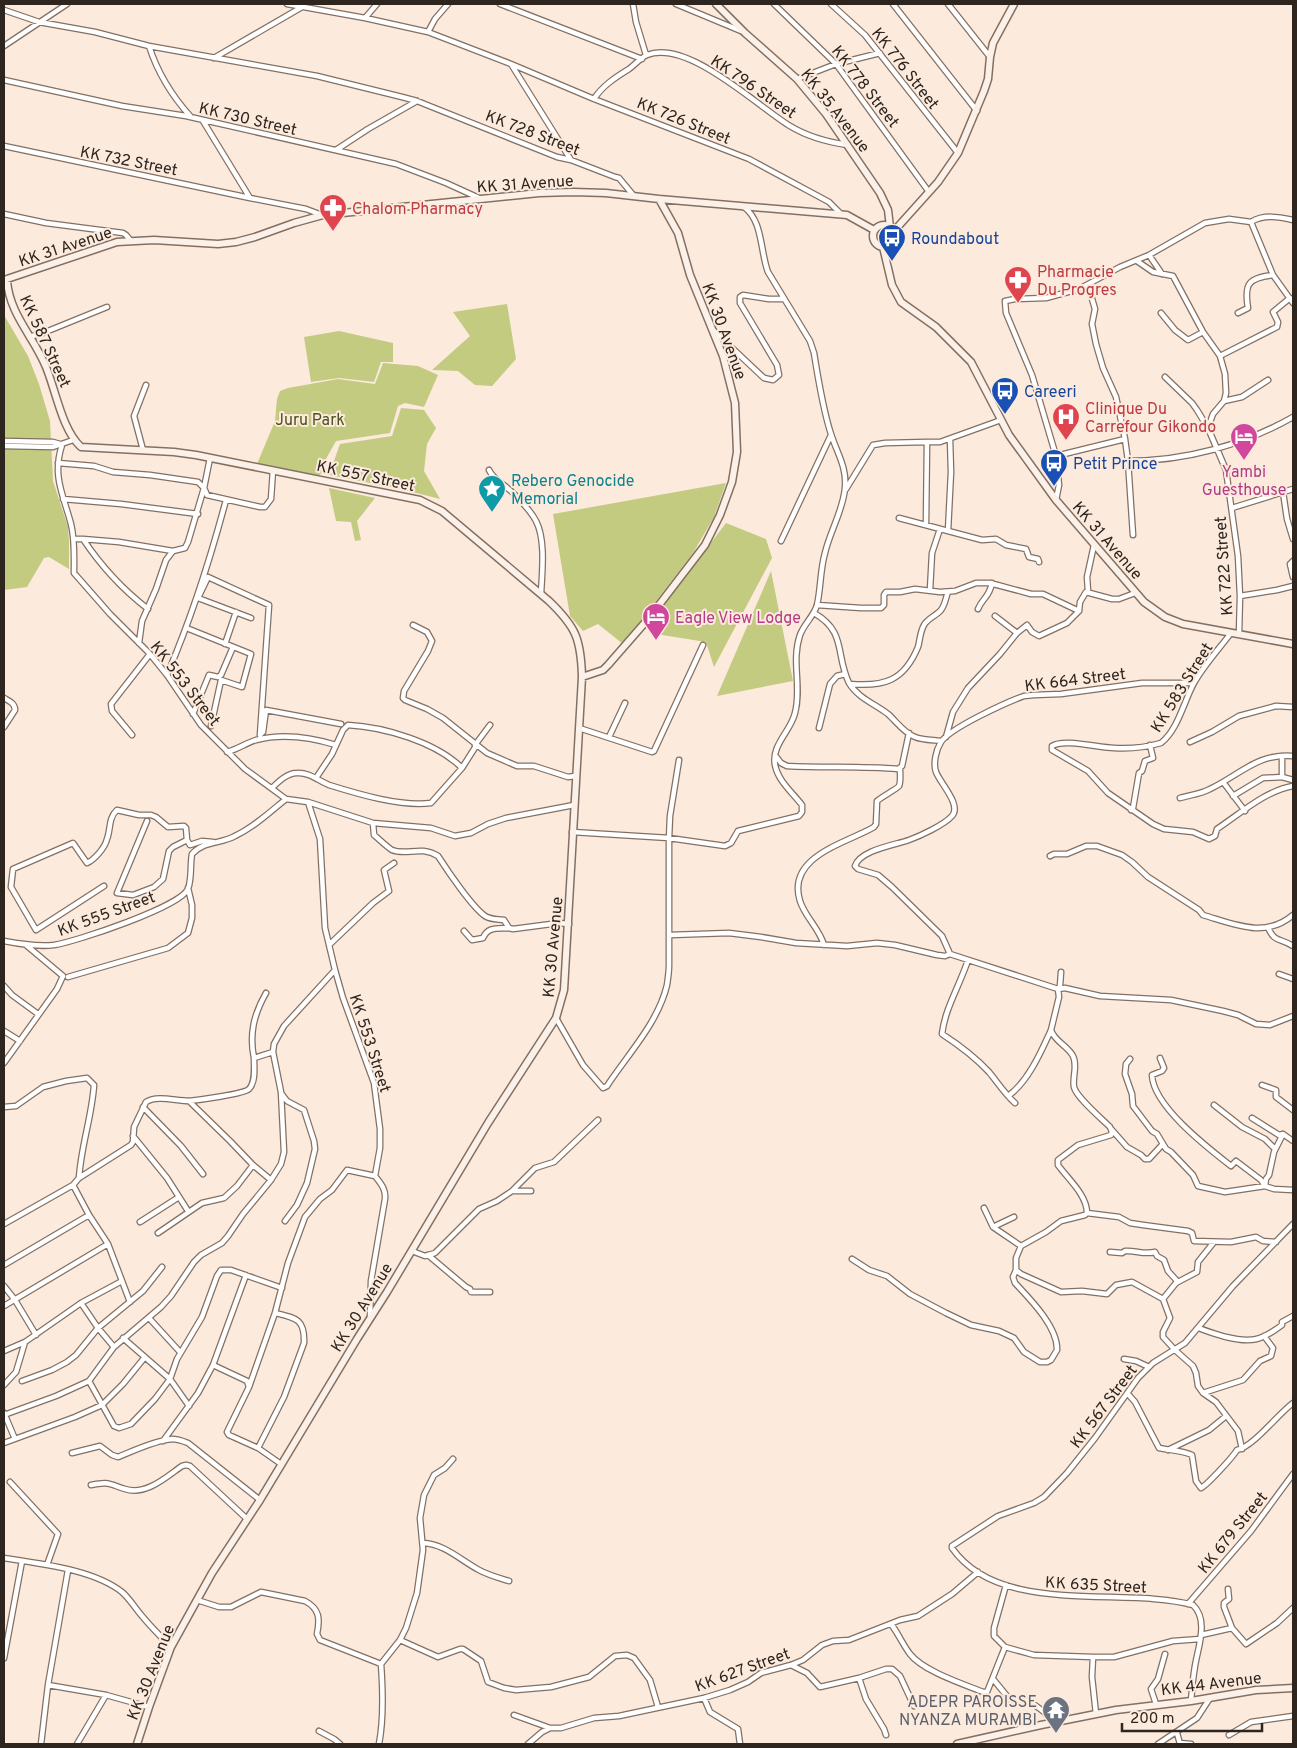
<svg xmlns="http://www.w3.org/2000/svg" width="1297" height="1748" viewBox="0 0 1297 1748" font-family="Overpass,sans-serif">
<style>
.green{fill:#c3cb81}
.lines{fill:none;stroke-linecap:round;stroke-linejoin:round}
.street-casing{stroke:#847062;stroke-width:7}
.secondary-casing{stroke:#847062;stroke-width:9}
.street{stroke:#fff;stroke-width:4.5}
.secondary{stroke:#fbf1e8;stroke-width:6}
.labels{text-anchor:middle;stroke-width:4;stroke-linejoin:round;paint-order:stroke}
.street-label{font-size:16px;fill:#2d251e;stroke:#fceadd}
.health-label{font-size:16px;fill:#be3a42;stroke:#fceadd;text-anchor:start}
.transit-label{font-size:16px;fill:#164399;stroke:#fceadd;text-anchor:start}
.park-label{font-size:16px;fill:#4c511a;stroke:#fceadd}
.hotel-label{font-size:16px;fill:#b23c85;stroke:#fceadd}
.culture-label{font-size:16px;fill:#0d838f;stroke:#fceadd;text-anchor:start}
.worship-label{font-size:16px;fill:#5b616d;stroke:#fceadd;text-anchor:end}
</style>
<rect width="100%" height="100%" fill="#fceadd"/>
<path class="green" d="M507 304 516 359 492 386 475 385 458 371 432 370 470 336 453 312Z
M4 315 28 356 39 384 50 421 53 481 68 527 69 542V569L49 557 44 558 27 587 4 590Z
M339 331 393 343V362H381L374 382 339 378 311 382 304 337Z
M383 363 418 366 438 375 424 407 405 403 398 406 390 433 336 441 327 457 319 478 257 464 275 421 277 399 280 391 288 388 338 379 375 384Z
M401 408 424 410 436 428 427 444 424 471 440 499 401 489 329 475 340 444 392 436Z
M726 483 714 517 693 553 623 644 598 624 583 631 570 616 553 514Z
M329 488 375 498 357 521 361 540 355 541 351 522 336 521Z
M726 523 766 539 772 558 714 667 706 642 656 634 648 625Z
M771 571 793 681 717 696Z"/>
<g class="lines">
<defs>
<path id="street" d="M287 4 365 18 428 32 511 64 571 160
M500 4 642 59
M633 4 636 22 646 55
M676 4 741 31
M774 4 836 64 929 192
M831 4 865 35 958 153
M893 4 977 111
M948 4 990 57
M4 10 39 22 95 32 149 46 317 76 402 97 417 101 557 157 571 160 615 177 619 178 634 196
M365 18 377 4
M428 32 435 19 448 4
M4 46 67 4
M149 46C158 74 171 95 191 117
M214 58 302 7
M511 64 594 99 749 159 829 202 841 214
M797 79 836 64 880 53
M4 80 122 106 186 116 396 164 446 183 479 198
M594 99C602 86 616 77 629 69 635 65 640 58 647 55 688 39 757 106 790 126 808 137 827 142 848 145
M203 121 250 198 306 209 322 215
M4 146 250 198
M336 150 368 129 417 101
M4 214 46 223 123 233 126 235 130 240
M1251 222 1273 275 1293 303
M1251 222C1264 214 1279 217 1293 220
M1149 255 1162 274
M1137 261 1153 272 1173 276 1203 332 1220 356 1225 374 1226 393 1224 401 1213 414 1208 428
M1088 285 1095 309 1092 324 1096 344 1103 368 1116 397 1125 439 1128 461 1133 535
M1161 313 1175 330 1188 340 1203 332
M1238 313 1248 308C1244 284 1248 278 1273 275
M714 331 764 378 773 380 779 375 777 365 740 303V297L743 295 769 299H784
M29 337 43 333 107 307
M1220 356 1277 327 1278 322 1273 312 1290 298
M1165 377 1192 403 1197 410 1208 428 1226 470 1238 556 1240 596 1239 634
M1224 401 1242 397 1268 380
M4 441 53 442 60 444
M62 445C52 476 63 494 71 524 75 540 74 557 74 573L110 614 150 654 167 675 201 725 245 769 286 799
M4 446 53 447 73 440
M143 450 134 416 146 385
M1056 456 1125 439
M210 458 204 488 207 495 260 507H265L271 499 273 470
M1128 461C1185 461 1244 445 1293 417
M58 463 94 466 113 472 150 475 198 482 204 488 188 542 185 548 173 551 166 560 156 589 142 621 139 643
M489 470C494 481 506 485 514 494 522 502 531 511 536 521 546 540 542 573 541 594
M846 489 873 445 885 443 927 442
M1283 492 1287 519 1293 539
M63 499 121 504 198 514
M1056 500 1059 485 1056 456 1032 375 1006 313 1005 301 1015 299 1046 298 1079 289 1120 267 1149 255 1205 223 1229 219 1251 222
M1232 508 1293 489
M899 518 982 540 996 539 1006 545 1026 549 1029 557 1038 559 1039 562
M926 525 927 442H940L1001 420
M948 531 951 472 950 439
M74 539H83C101 566 122 589 148 609
M83 539 119 542 173 551
M781 541 831 435
M1293 561 1290 564 1293 577
M930 590 932 553 940 529
M1088 591 1087 577 1094 545
M1240 596 1277 590 1293 586
M817 605 861 608H881L884 605V595L886 592H900L915 589 940 592 955 591 976 583H990L1031 594H1043L1079 611 1080 602 1086 592 1112 599H1119L1135 593
M978 609C983 597 989 598 992 583
M814 613C847 632 835 654 849 683 858 698 875 704 888 714 896 721 904 733 915 737 922 740 933 740 941 741
M995 616 1017 633
M251 618 198 598 208 577 269 605 260 735 263 732 266 710 341 724
M413 625 427 632 432 641 428 651 404 691 403 698 405 700 427 709 443 718 487 753 517 766H534L568 777 575 776
M189 629 251 654 242 687 221 680 211 726
M1231 633C1219 649 1204 665 1194 683 1184 701 1178 730 1161 743 1147 747 1129 749 1114 748 1099 748 1064 738 1052 746V750L1088 771 1108 793 1153 824 1164 829 1193 832 1209 839 1215 836 1217 829C1241 813 1265 791 1293 786
M225 644 236 612
M167 675C191 619 210 560 226 500
M850 684C884 687 904 681 918 647 920 640 920 632 924 625 928 618 936 616 941 610 945 605 946 597 948 592
M4 698C9 701 15 703 15 710L4 727
M193 714 209 675 218 677 221 675 233 647
M579 728 652 752 654 751 703 645
M819 728 830 684 837 676 845 674
M132 735 112 711 111 704 150 654
M609 737 625 703
M946 737 953 712 968 688 1000 654 1017 633 1027 625 1032 632 1039 636 1067 623 1079 611
M1190 742 1212 732 1239 716 1276 706 1293 707
M475 745 490 725
M227 752C238 749 246 743 256 740 283 733 310 737 336 745
M775 755 781 763 787 766C824 768 861 766 898 769L902 766 909 733
M1282 756V777L1293 780
M316 778 332 754 343 730 348 725C384 727 436 742 462 768
M1223 782 1245 811
M272 788C278 782 287 773 297 773 309 772 319 781 329 785 358 794 401 807 431 803L462 768 476 746
M1233 796 1263 778 1282 777
M1180 798C1190 795 1201 794 1210 789 1240 775 1257 753 1293 756
M308 802 320 839 325 928 335 970 343 998 374 1083 380 1129V1148L375 1176C381 1184 386 1189 385 1199L371 1281 370 1316
M1131 810 1133 808 1139 773 1142 771 1145 761 1153 758 1150 745
M147 821 117 893 133 895 154 887 163 879 169 851 173 847 187 840
M373 823 374 835C379 839 386 846 392 850 407 856 420 845 438 856 447 870 472 907 485 916 491 920 498 919 504 920L509 928 513 929 559 923 569 924
M572 832 669 838 725 846 731 843 738 831 799 816 802 812V805C793 793 778 781 775 765 771 745 791 731 795 713 802 687 791 661 800 635 804 624 814 616 817 605 821 588 820 570 825 553 830 531 843 511 845 488 847 467 837 453 831 434 823 410 818 378 814 353L810 341 768 272C760 251 763 221 744 207
M1050 856 1054 854H1067L1086 846H1097L1122 855 1132 862 1148 877 1199 910 1203 915C1234 924 1265 939 1293 915
M104 886 36 930 11 887 13 869 73 843 87 863C94 860 105 848 107 839 111 829 108 818 117 810L139 815H151L156 817 168 827 184 826 186 828 187 840 190 845 202 841 213 842
M1268 927C1274 943 1281 938 1293 946
M464 931 472 940 483 938C488 926 498 929 509 928
M670 935 729 933 761 937 796 943 847 946 877 943 895 945 937 955 945 956 950 954 1058 989 1065 988 1100 996 1171 1000 1223 1011 1238 1015 1256 1024 1270 1025 1293 1016
M4 941C20 944 37 947 54 945 75 942 180 907 188 889 192 879 190 864 192 854 203 841 221 844 235 836 254 827 270 812 286 799L308 802 373 823 431 828 455 836 471 833 488 824 506 818 574 805
M329 945 373 903 389 891 384 870 394 863
M824 945C819 928 805 917 800 901 786 856 847 843 874 827L876 824 877 801C880 798 898 788 899 786 901 782 900 774 900 769
M950 954 942 936 892 887 878 875 858 869 855 866C860 850 895 845 909 840 920 836 944 825 952 816 962 805 940 783 936 772 933 763 936 750 941 742 950 728 1007 702 1024 696L1034 695 1061 694 1142 683H1194
M968 960C960 985 945 1008 942 1034 959 1045 975 1057 989 1072 998 1083 1005 1094 1015 1103
M1061 972 1060 986 1058 989 1059 997 1051 1030C1054 1041 1068 1046 1073 1056 1078 1066 1072 1077 1074 1087 1076 1097 1102 1119 1110 1127L1112 1132 1111 1135 1078 1145 1058 1160V1165C1068 1179 1087 1195 1087 1213
M1279 974 1293 979
M68 977 168 948 188 933 192 918V905L188 888
M4 986 12 995 38 1014
M556 1018 583 1065 603 1088 607 1086C628 1054 658 1023 667 985 668 978 669 972 669 965V838L670 816 679 760
M4 1031 20 1041
M254 1058C249 1034 254 1014 266 993
M1160 1058 1164 1068 1162 1071 1152 1075C1153 1106 1208 1148 1231 1166L1236 1161 1261 1180 1265 1186 1274 1189 1293 1190
M1130 1059 1126 1064 1125 1074 1132 1094 1133 1106 1152 1131 1157 1134 1166 1149 1171 1152 1193 1175 1198 1186 1225 1192 1265 1186 1266 1179 1269 1175 1274 1152 1283 1134 1293 1141
M4 1063 57 989 63 976 26 945
M1262 1085 1276 1090V1097L1293 1110
M281 1093 287 1101 304 1110 314 1141 315 1149 307 1183 297 1205 285 1221
M1008 1096C1028 1082 1041 1052 1051 1030
M189 1101 230 1141 253 1165 271 1180
M1214 1105 1242 1127 1265 1139 1275 1149
M4 1107 16 1106 43 1087 66 1081 87 1078 94 1085C92 1116 81 1146 79 1178
M143 1107 181 1146 203 1174
M1252 1118 1279 1135 1283 1134
M1112 1130 1127 1147 1141 1155 1145 1159H1149L1162 1145
M133 1136 167 1178 188 1211
M73 1185 89 1215 108 1244 130 1302
M512 1191 535 1168 554 1162 598 1120
M984 1208 993 1227 1021 1246
M140 1222 179 1197
M4 1224 73 1185 79 1178 131 1145 133 1142 134 1127 146 1102C158 1095 175 1101 189 1101 198 1100 244 1094 249 1089 256 1082 254 1067 254 1058L273 1052
M993 1227 1014 1217
M158 1233 202 1203 224 1198 237 1186 253 1165
M412 1251 425 1256 435 1253 479 1209 497 1201 512 1191H531
M1110 1252 1122 1253 1125 1251C1136 1250 1143 1255 1155 1252L1157 1256 1164 1260 1168 1271 1178 1282
M428 1255 466 1287 470 1289 471 1292H490
M852 1259 869 1270 887 1276 910 1294 946 1313 971 1325 999 1331 1014 1338 1024 1352 1040 1362H1047L1051 1360 1057 1350C1058 1327 1030 1299 1015 1283L1013 1277 1016 1270
M4 1265 89 1215
M4 1286 15 1300 36 1335
M1163 1299 1176 1283 1197 1272 1198 1262 1214 1242
M81 1303 98 1328 114 1347
M4 1306 108 1244
M149 1318 180 1352
M1199 1328C1208 1332 1216 1334 1226 1337 1251 1343 1261 1341 1282 1325V1322L1293 1316
M123 1338 170 1379 189 1406
M4 1351 25 1342 81 1303 122 1281
M1124 1359 1136 1361 1149 1367
M213 1365 247 1381 249 1387
M22 1381 52 1370 67 1362 76 1355 98 1328 143 1291 162 1267
M89 1381 114 1426 119 1428 131 1424 155 1399 170 1379 177 1359 202 1317 217 1276 221 1270H231L282 1288
M4 1385 16 1372 25 1342
M1203 1393 1243 1380 1260 1361 1271 1356 1273 1348 1264 1336
M1128 1394 1135 1402 1159 1448C1169 1450 1185 1451 1192 1455L1196 1481 1201 1488C1207 1485 1232 1458 1237 1450 1253 1447 1278 1414 1293 1403
M4 1413 15 1439
M4 1415 56 1396 89 1381 114 1347 161 1307 171 1296 194 1262 201 1255 222 1243 228 1236 243 1214 271 1180 281 1164 284 1152 281 1092 273 1052 274 1044 284 1026 335 970
M163 1441 198 1393 213 1365 246 1275
M4 1443 75 1417 102 1405 123 1384 145 1357
M258 1448 284 1397 304 1343C305 1319 296 1318 275 1313
M1242 1449 1238 1431 1216 1402 1203 1393 1198 1386 1196 1373 1193 1366 1175 1350 1163 1337V1332L1170 1318 1163 1299 1132 1282 1116 1285 1107 1294 1082 1291 1061 1292 1021 1274 1016 1270V1258L1021 1246 1046 1232 1061 1221 1085 1215 1087 1213 1119 1217 1130 1223 1143 1225 1188 1231 1192 1233 1194 1241 1231 1242 1256 1237 1263 1241 1276 1242
M1168 1450 1209 1430 1226 1416
M72 1453 100 1446 112 1455 118 1457C133 1451 156 1440 172 1439 178 1439 183 1441 188 1443L260 1500
M281 1464 258 1448 229 1435 227 1432 249 1387 275 1313 288 1263 305 1217 320 1199 332 1190 347 1170 375 1176
M10 1482 58 1534 47 1565
M91 1485C109 1481 109 1484 125 1489 146 1496 166 1477 182 1466L186 1465 190 1466 247 1519
M423 1543C445 1544 460 1560 479 1570 488 1575 499 1578 509 1581
M4 1558C40 1564 93 1569 122 1592 130 1599 135 1608 142 1616 151 1627 161 1637 171 1647
M1006 1585 994 1628V1636L1005 1647 1034 1655 1093 1657H1114L1173 1641 1200 1639
M1228 1589 1229 1599 1224 1603V1607L1232 1628
M197 1600 219 1607H231L261 1592 305 1601C320 1609 320 1619 317 1634L320 1640 381 1664C383 1691 384 1718 379 1744
M1188 1604 1251 1531 1293 1474
M891 1624C898 1633 903 1645 910 1654 923 1671 963 1684 983 1692H987L1005 1647
M1201 1635 1232 1628 1246 1644 1277 1623 1293 1608
M400 1640 438 1657 460 1649H463L481 1661 488 1682 504 1688 516 1690 551 1687 589 1677 615 1656 627 1655 634 1658 650 1680 658 1707
M1093 1657 1092 1677 1096 1714
M4 1658 22 1561
M381 1664 400 1640 406 1628 417 1593 423 1550 420 1518 424 1495 434 1475 445 1468 453 1459
M791 1665 807 1673 820 1687 859 1678 886 1669H892L900 1676 914 1706
M859 1678 866 1699 884 1729 886 1735
M993 1679 1011 1701C1015 1701 1019 1699 1023 1700 1034 1703 1047 1713 1053 1722
M48 1685 106 1695 149 1707
M704 1698 710 1712 738 1729 740 1744
M1191 1701C1192 1689 1193 1677 1195 1666 1198 1647 1209 1620 1193 1605 1123 1586 1000 1617 952 1548V1546L998 1516 1034 1503 1044 1497 1067 1473 1095 1438 1138 1378 1153 1363 1185 1343 1233 1286 1293 1224
M1156 1704 1151 1689 1158 1679 1165 1654
M514 1715 550 1728
M319 1731 334 1739 340 1744
M1177 1733 1180 1744
M1229 1735 1251 1722 1293 1716
M1180 1743 1191 1744
M41 1744 48 1685 68 1570
M77 1744 106 1695
M528 1744 542 1732 550 1728H561L594 1718 619 1716 704 1698 730 1690 748 1682 761 1673 791 1665 803 1660 822 1645 833 1641 849 1640 900 1620 918 1616 952 1594 978 1572
M1158 1744 1197 1718 1210 1698"/>
<path id="secondary" d="M716 4 745 33 797 79 826 114 880 193 888 210 890 227
M873 236a11 11 0 1 1 22 0a11 11 0 1 1-22 0Z
M894 231 938 182 958 153 984 91 988 79 990 57 993 43 1014 4
M883 247 892 285 901 302 936 327 971 362 1009 435 1056 500 1144 602 1165 617 1183 624 1293 644
M4 280 117 242 154 240 218 244 236 242 255 237 294 223 323 215 539 193 573 192 606 193 659 199 847 215 874 230
M7 280C9 314 34 337 46 367 56 391 62 430 81 447L174 452 196 455 420 500 442 511 549 601C576 627 581 639 582 677L565 973 564 990 556 1018 488 1123 387 1292 357 1339 260 1500 212 1573 197 1600 171 1647 149 1707 137 1744
M582 677 603 670 608 665 649 618 705 545 720 515 732 482 737 452 735 403 723 356 690 275 678 233 659 199
M957 1744 1041 1725 1116 1710 1191 1701 1256 1690 1293 1688"/>
</defs>
<use href="#street" class="street-casing"/>
<use href="#secondary" class="secondary-casing"/>
<use href="#street" class="street"/>
<use href="#secondary" class="secondary"/>
</g>
<defs>
<symbol id="pharmacy-pin" viewBox="-11 -11 22 30"><path d="M0 17L-7.5 6A9.5 9.5 0 1 1 7.5 6Z" fill="#e0444e" stroke="#fceadd"/><path d="M-2-6h4v4h4v4h-4v4h-4v-4h-4v-4h4Z" fill="#fff"/></symbol>
<symbol id="bus-pin" viewBox="-11 -11 22 30"><path d="M0 17L-7.5 6A9.5 9.5 0 1 1 7.5 6Z" fill="#1a4fb4" stroke="#fceadd"/><path d="M-5-6H5V4H4V6H2V4H-2V6H-4V4H-5ZM-3.5-4V0h7V-4ZM-3.5 1.2v1.5H-2V1.2ZM2 1.2v1.5H3.5V1.2Z" fill="#fff"/></symbol>
<symbol id="hospital-pin" viewBox="-11 -11 22 30"><path d="M0 17L-7.5 6A9.5 9.5 0 1 1 7.5 6Z" fill="#e0444e" stroke="#fceadd"/><path d="M-5-5h3v3.5h4V-5h3V5h-3V1.5h-4V5h-3Z" fill="#fff"/></symbol>
<symbol id="hotel-pin" viewBox="-11 -11 22 30"><path d="M0 17L-7.5 6A9.5 9.5 0 1 1 7.5 6Z" fill="#d1479c" stroke="#fceadd"/><path d="M-6-4.5h1.5V1H6V5H4.5V3h-9V5H-6ZM-4 0a1.8 1.8 0 1 1 3.6 0ZM.5 0V-2.5h3Q6-2.5 6 0Z" fill="#fff"/></symbol>
<symbol id="sight-pin" viewBox="-11 -11 22 30"><path d="M0 17L-7.5 6A9.5 9.5 0 1 1 7.5 6Z" fill="#0f9aa8" stroke="#fceadd"/><path d="M0-6L1.8-2.2L6-1.7L2.9 1.2L3.7 5.4L0 3.3L-3.7 5.4L-2.9 1.2L-6-1.7L-1.8-2.2Z" fill="#fff"/></symbol>
<symbol id="temple-pin" viewBox="-11 -11 22 30"><path d="M0 17L-7.5 6A9.5 9.5 0 1 1 7.5 6Z" fill="#6b7280" stroke="#fceadd"/><path d="M0-6L5-2H3V0L6.5 2.5H4V6H1.5V3h-3V6H-4V2.5H-6.5L-3 0V-2H-5Z" fill="#fff"/></symbol>
</defs>
<g fill-rule="evenodd">
<use href="#pharmacy-pin" x="317" y="192" width="32" height="43"/>
<use href="#bus-pin" x="876" y="222" width="32" height="43"/>
<use href="#pharmacy-pin" x="1002" y="264" width="32" height="43"/>
<use href="#bus-pin" x="989" y="375" width="32" height="43"/>
<use href="#hospital-pin" x="1050" y="401" width="32" height="43"/>
<use href="#hotel-pin" x="1228" y="421" width="32" height="43"/>
<use href="#bus-pin" x="1038" y="447" width="32" height="43"/>
<use href="#sight-pin" x="476" y="473" width="32" height="43"/>
<use href="#hotel-pin" x="640" y="601" width="32" height="43"/>
<use href="#temple-pin" x="1040" y="1694" width="32" height="43"/>
</g>
<g class="labels">
<g class="street-label">
<text transform="translate(906 68) rotate(52)" y="6">KK 776 Street</text>
<text transform="translate(754 86) rotate(34)" y="6">KK 796 Street</text>
<text transform="translate(866 86) rotate(52)" y="6">KK 778 Street</text>
<text transform="translate(836 110) rotate(52)" y="6">KK 35 Avenue</text>
<text transform="translate(248 118) rotate(13)" y="6">KK 730 Street</text>
<text transform="translate(684 120) rotate(22)" y="6">KK 726 Street</text>
<text transform="translate(533 132) rotate(21)" y="6">KK 728 Street</text>
<text transform="translate(129 160) rotate(11)" y="6">KK 732 Street</text>
<text transform="translate(525 183) rotate(-4)" y="6">KK 31 Avenue</text>
<text transform="translate(65 246) rotate(-18)" y="6">KK 31 Avenue</text>
<text transform="translate(725 331) rotate(70)" y="6">KK 30 Avenue</text>
<text transform="translate(46 341) rotate(65)" y="6">KK 587 Street</text>
<text transform="translate(366 475) rotate(12)" y="6">KK 557 Street</text>
<text transform="translate(1108 540) rotate(49)" y="6">KK 31 Avenue</text>
<text transform="translate(1223 566) rotate(-94)" y="6">KK 722 Street</text>
<text transform="translate(1075 679) rotate(-7)" y="6">KK 664 Street</text>
<text transform="translate(186 683) rotate(52)" y="6">KK 553 Street</text>
<text transform="translate(1181 687) rotate(-58)" y="6">KK 583 Street</text>
<text transform="translate(106 913) rotate(-20)" y="6">KK 555 Street</text>
<text transform="translate(552 947) rotate(-85)" y="6">KK 30 Avenue</text>
<text transform="translate(371 1043) rotate(72)" y="6">KK 553 Street</text>
<text transform="translate(361 1307) rotate(-58)" y="6">KK 30 Avenue</text>
<text transform="translate(1103 1406) rotate(-53)" y="6">KK 567 Street</text>
<text transform="translate(1232 1532) rotate(-51)" y="6">KK 679 Street</text>
<text transform="translate(1096 1584) rotate(3)" y="6">KK 635 Street</text>
<text transform="translate(742 1669) rotate(-20)" y="6">KK 627 Street</text>
<text transform="translate(150 1672) rotate(-68)" y="6">KK 30 Avenue</text>
<text transform="translate(1211 1683) rotate(-7)" y="6">KK 44 Avenue</text>
</g>
<g class="health-label">
<text x="352" y="214">Chalom Pharmacy</text>
<text x="1037" y="277">Pharmacie<tspan x="1037" dy="18">Du Progres</tspan></text>
<text x="1085" y="414">Clinique Du<tspan x="1085" dy="18">Carrefour Gikondo</tspan></text>
</g>
<g class="transit-label">
<text x="911" y="244">Roundabout</text>
<text x="1024" y="397">Careeri</text>
<text x="1073" y="469">Petit Prince</text>
</g>
<g class="park-label">
<text x="310" y="425">Juru Park</text>
</g>
<g class="hotel-label">
<text x="1244" y="477">Yambi<tspan x="1244" dy="18">Guesthouse</tspan></text>
<text x="675" y="623" text-anchor="start">Eagle View Lodge</text>
</g>
<g class="culture-label">
<text x="511" y="486">Rebero Genocide<tspan x="511" dy="18">Memorial</tspan></text>
</g>
<g class="worship-label">
<text x="1037" y="1707">ADEPR PAROISSE<tspan x="1037" dy="18">NYANZA MURAMBI</tspan></text>
</g>
</g>
<rect width="1297" height="1748" fill="none" stroke="#2d251e" stroke-width="10"/>
<path d="M1122 1723v8h140v-8" fill="none" stroke="#2d251e" stroke-width="2.5"/>
<text x="1130" y="1723" font-size="15" fill="#2d251e" stroke="#fceadd" stroke-width="4" paint-order="stroke">200 m</text>
</svg>
